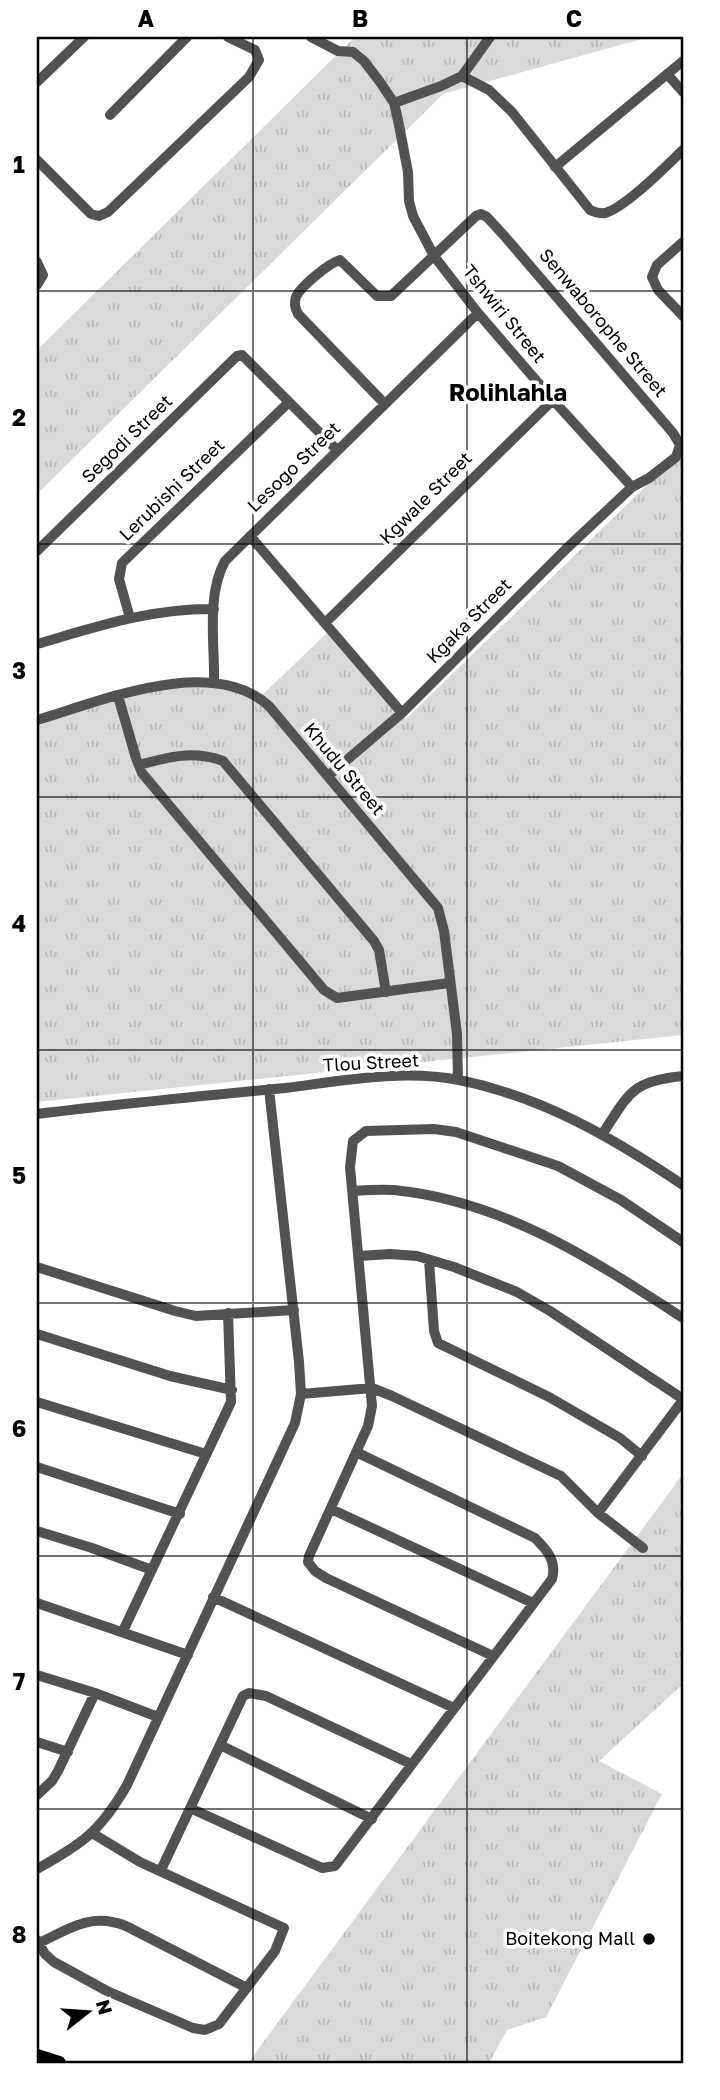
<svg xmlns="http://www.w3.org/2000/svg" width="720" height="2100" viewBox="0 0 720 2100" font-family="'Golos Text',sans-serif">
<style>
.grass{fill:url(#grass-tufts)}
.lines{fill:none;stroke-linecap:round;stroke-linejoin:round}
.minor{stroke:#525252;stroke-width:10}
.major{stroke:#000;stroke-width:14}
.grid{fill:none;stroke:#000;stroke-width:2;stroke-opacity:0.55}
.poi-dot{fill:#000;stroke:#fff;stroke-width:2.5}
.labels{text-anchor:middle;stroke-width:7;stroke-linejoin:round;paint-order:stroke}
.street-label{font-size:18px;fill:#000;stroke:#fff}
.poi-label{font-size:18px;fill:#000;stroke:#fff;text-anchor:end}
.district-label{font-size:24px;font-weight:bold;fill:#000;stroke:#fff}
.neatline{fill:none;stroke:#000;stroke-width:2.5}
.grid-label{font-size:23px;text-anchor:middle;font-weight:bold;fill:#000}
</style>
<defs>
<pattern id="grass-tufts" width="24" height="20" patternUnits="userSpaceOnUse" patternTransform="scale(1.75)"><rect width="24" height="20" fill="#d9d9d9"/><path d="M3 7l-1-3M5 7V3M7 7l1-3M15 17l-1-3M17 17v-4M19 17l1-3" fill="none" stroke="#b8b8b8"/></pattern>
</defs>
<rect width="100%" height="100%" fill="#fff"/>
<path class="grass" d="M355 37H649L443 94 37 494V350Z
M683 450V1035L37 1102V723L163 685 213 681 258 699 327 633 406 719Z
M683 1474V1684L599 1761 662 1794 546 2017 507 2030 489 2063H248Z"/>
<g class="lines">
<path class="minor" d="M311 37 338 51 353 52 364 61 380 82 394 103 398 120 408 172 409 201 413 216 434 256 478 313 553 400 632 487
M667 74 683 92
M462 76 489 90 512 112 590 210C595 212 599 214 605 213 625 208 667 165 683 150
M37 82 84 37
M394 103 441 86 462 76 490 37
M110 115 187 37
M37 160 91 214 99 216 108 212 249 77 259 60 255 50 228 37
M555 167 683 61
M683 242 657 265 652 277 658 290 683 316
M37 262 43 275 37 285
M250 536 402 713
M37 551 237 356 242 355 337 450
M130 618 119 579 122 563 288 403
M326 622 553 400
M37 644C96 627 152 608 214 609
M214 683C215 644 206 596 225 561L478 313
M118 696 136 758 142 773 324 990 337 998 449 983
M37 720C102 701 211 654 269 706L438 908 444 931 457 1034 458 1080
M139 765C168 757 193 750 223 761L374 941 379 950 386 992
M328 776 402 713 566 549 632 487 649 478 676 457 680 445 673 433 507 239 487 217 481 214 476 216 391 296H377L340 260C329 263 300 287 296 297 294 304 295 308 298 314L384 403
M37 1114C119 1104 202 1096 285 1088 341 1081 402 1069 459 1080 543 1097 613 1138 683 1185
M603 1133C630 1092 632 1081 683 1076
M352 1191C366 1190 380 1189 394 1190 504 1201 593 1260 683 1318
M359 1256 390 1254 417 1256 454 1267 517 1292 550 1311 683 1399
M429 1260 434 1331 438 1343 549 1397 620 1438 642 1456
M37 1267 175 1311 196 1316 294 1310
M37 1334 170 1376 232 1390
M301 1394 372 1388 392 1396 561 1476 598 1513 643 1548
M37 1402 206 1454
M37 1467 180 1514
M331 1509 533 1603
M598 1513 683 1400
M37 1531 92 1548 152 1570
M213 1597 454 1708
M37 1603 188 1655
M123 1631 231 1402 228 1313
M493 1656 326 1578 315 1571 308 1562 309 1556 368 1426 372 1406 350 1167 353 1141 366 1131 434 1129 456 1132 558 1166 621 1200 683 1242
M37 1675 95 1693 158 1717
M37 1742 68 1752
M220 1745 372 1819
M37 1795 52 1781 58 1771 95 1693
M190 1808 322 1868 335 1866 552 1579C557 1561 547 1550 535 1538L356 1452
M37 1869C82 1844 100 1832 127 1785L295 1423 301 1394 299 1362 269 1089
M161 1870 243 1696 249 1693 266 1696 411 1764
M37 1940 45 1954 54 1962 107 1991 193 2028 205 2030 219 2024 275 1951 284 1928 140 1862 92 1833
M37 1944C69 1929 90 1912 126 1926L247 1988"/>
<path class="major" d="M37 2056 59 2063"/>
</g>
<path class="grid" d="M253 37V2063M467 37V2063M37 291H683M37 544H683M37 797H683M37 1050H683M37 1303H683M37 1556H683M37 1809H683"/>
<circle class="poi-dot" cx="649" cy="1939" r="7"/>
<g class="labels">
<g class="street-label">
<text transform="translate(504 314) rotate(51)" y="6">Tshwiri Street</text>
<text transform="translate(603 323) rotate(50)" y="6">Senwaborophe Street</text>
<text transform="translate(127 439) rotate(-44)" y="6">Segodi Street</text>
<text transform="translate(294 467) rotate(-44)" y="6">Lesogo Street</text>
<text transform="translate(172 490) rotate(-44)" y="6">Lerubishi Street</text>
<text transform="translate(426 498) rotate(-45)" y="6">Kgwale Street</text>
<text transform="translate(469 621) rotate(-45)" y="6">Kgaka Street</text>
<text transform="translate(344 769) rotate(50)" y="6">Khudu Street</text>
<text transform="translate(371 1063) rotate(-3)" y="6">Tlou Street</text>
</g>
<g class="poi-label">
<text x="635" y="1945">Boitekong Mall</text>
</g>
<g class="district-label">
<text x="508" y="401">Rolihlahla</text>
</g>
</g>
<rect width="720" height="2100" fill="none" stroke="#ffffff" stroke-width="77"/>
<g transform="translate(88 2012) rotate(73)" stroke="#ffffff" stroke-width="5" paint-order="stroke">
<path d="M0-5L12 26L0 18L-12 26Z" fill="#000000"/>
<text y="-10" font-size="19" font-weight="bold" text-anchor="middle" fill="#000000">N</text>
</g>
<rect x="38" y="38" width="644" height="2024" class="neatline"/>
<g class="grid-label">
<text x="146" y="27">A</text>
<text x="360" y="27">B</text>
<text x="574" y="27">C</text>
<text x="19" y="173">1</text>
<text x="19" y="426">2</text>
<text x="19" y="679">3</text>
<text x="19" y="932">4</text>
<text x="19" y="1184">5</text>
<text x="19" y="1437">6</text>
<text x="19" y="1690">7</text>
<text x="19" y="1943">8</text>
</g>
</svg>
